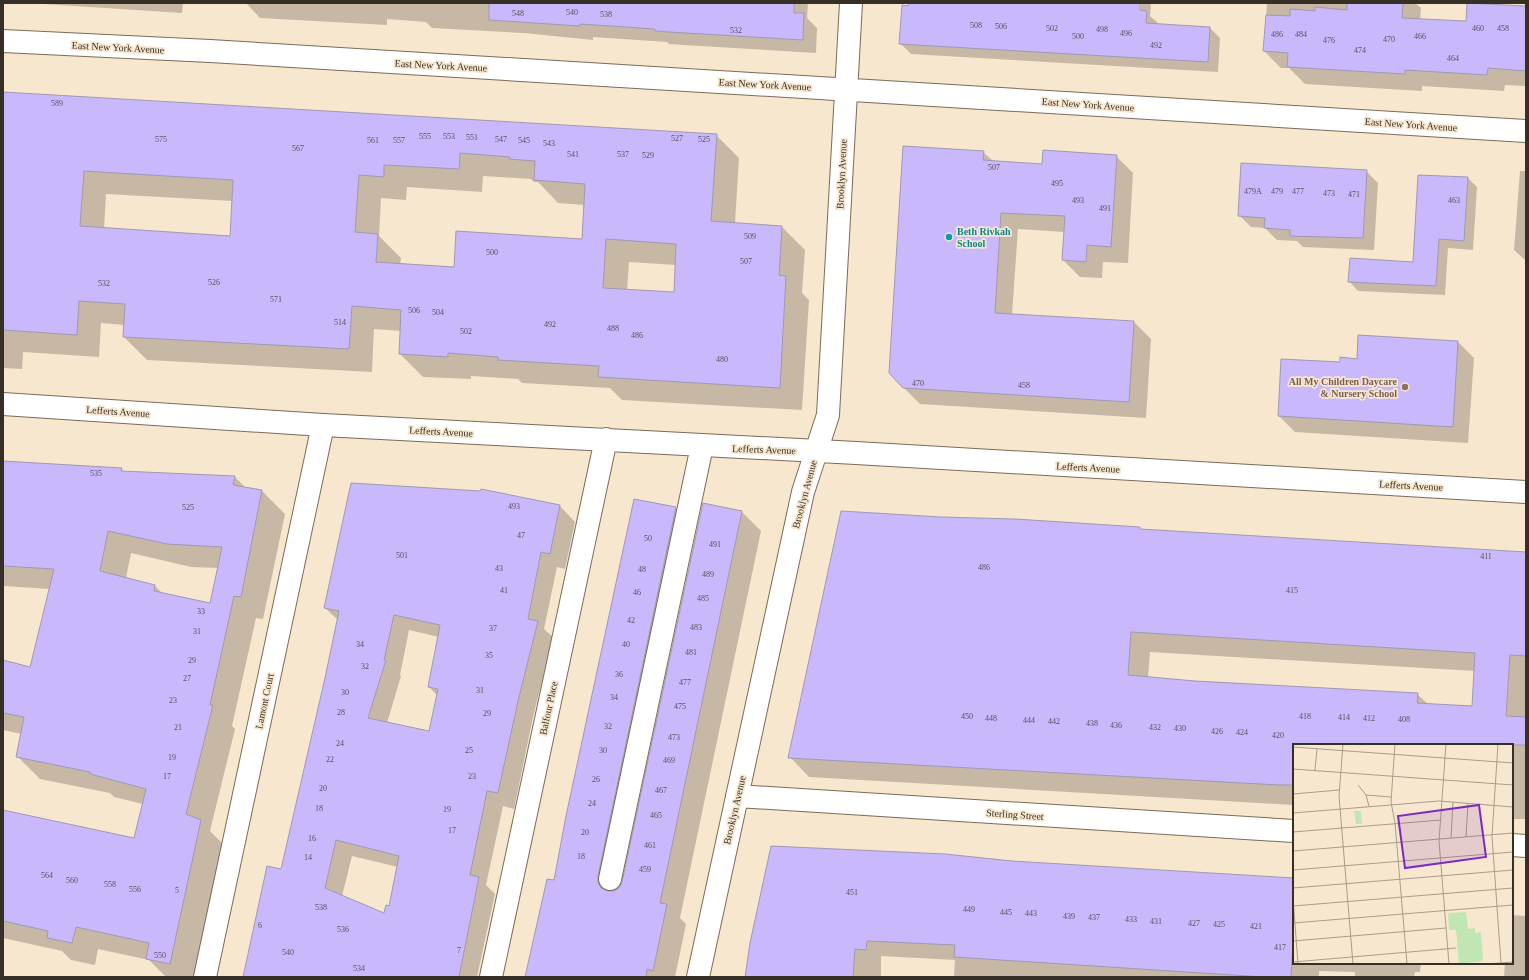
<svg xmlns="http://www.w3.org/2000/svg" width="1529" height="980" viewBox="0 0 1529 980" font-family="Georgia,serif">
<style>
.shadow{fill:#0003;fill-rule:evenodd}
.building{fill:#cab8fc;stroke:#a099b2;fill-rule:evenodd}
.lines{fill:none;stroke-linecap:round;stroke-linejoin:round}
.minor-casing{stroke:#7b6c57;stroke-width:24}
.minor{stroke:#fff;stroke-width:22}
.culture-dot{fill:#0f9aa8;stroke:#f8e7cf;stroke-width:1.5}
.education-dot{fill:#8d6e63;stroke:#f8e7cf;stroke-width:1.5}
.labels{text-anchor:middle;stroke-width:3.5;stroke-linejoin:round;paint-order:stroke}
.number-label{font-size:8px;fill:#5a515c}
.street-label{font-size:10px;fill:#352f26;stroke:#f8e7cf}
.culture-label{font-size:10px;font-weight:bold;fill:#0d838f;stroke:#f8e7cf;text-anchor:start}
.education-label{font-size:10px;font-weight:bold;fill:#785e54;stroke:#f8e7cf;text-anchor:end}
.inset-road{fill:none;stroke:#aa9d8b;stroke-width:1}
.view{fill:#7b2cbf;fill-opacity:0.15;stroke:#7b2cbf;stroke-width:2}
.inset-edge{fill:none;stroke:#352f26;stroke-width:2}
</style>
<rect width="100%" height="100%" fill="#f8e7cf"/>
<path class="shadow" d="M28 3H183L182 13Z
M246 3H808L807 18 817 28 816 53 683 45 669 44 667 42 593 37V40L524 33 432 28 426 22 387 19V25L260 18Z
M909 3H1139L1140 15 1141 3H1149L1151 5 1150 16 1157 22V25L1210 28 1220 38 1218 72 911 54 900 43Z
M1267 3H1415L1421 8 1420 20 1467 22 1468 3H1499L1501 5 1526 6V86L1505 85 1504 91 1422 86V91L1305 84 1289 68H1281L1264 51Z
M3 93 716 135 739 158 735 224 782 227 805 250 802 293 809 300 802 410 622 400 610 388 522 383 518 379 471 376V379L423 377 400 354 401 331 374 329 372 372 147 360 124 337V325L101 323 99 357 23 352 22 369 3 368ZM483 176 531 179 534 182H538L558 203 585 205 583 240 455 268 400 265 401 258 379 236 381 198 406 200 407 187 482 192ZM106 194 233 201 231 237 104 229ZM629 262 676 265 675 293 627 291Z
M983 152 993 161 1043 165 1116 156 1133 173 1128 263 1103 262 1102 278 1080 277 1063 260 1065 232 1018 229 1012 315 1134 322 1151 339 1146 418 920 404 903 387Z
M1366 171 1378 183 1374 250 1303 247 1297 241 1277 240 1265 228 1251 227 1239 215Z
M1520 171H1526V261L1514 250Z
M1468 178 1477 187 1473 250 1448 248 1445 295 1358 291 1349 281 1414 263Z
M1458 342 1474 358 1468 443 1295 432 1279 416 1340 363Z
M3 462 121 469 124 472 235 477 246 488 262 491 285 514 263 619 256 618 232 726 235 729 210 831 223 844 194 977H166L149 960 98 949 95 965 71 960 62 951 3 938V811L134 839 143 804 114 797 110 793 40 779 17 756 22 734 3 730V661L31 668 50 589 3 586ZM131 553 191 567 219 568 211 604 163 594 155 586 126 578Z
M560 506 575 522 565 569 557 567 544 629 553 637 533 717 514 809 503 806 486 885 495 894 477 977H244L282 871 338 620 325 608ZM409 630 439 637 429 687 437 695 430 732 387 723 401 676 400 675ZM352 856 398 867 390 907 385 915 342 896Z
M676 508 695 527 617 891 623 882 742 512 761 531 680 918 686 924 675 977H526L555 881Z
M1140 528 1141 530 1526 553V819H1512V745H1294V805L809 777 790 757ZM1150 652 1475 671 1473 707 1429 705 1417 694 1148 678Z
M1012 862 1294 879V963H1421L1420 972H1415L1414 977H1355V972L1319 971V977H954L955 960 881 956V977H746Z
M1512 915 1526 916V977H1504L1505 963H1512Z"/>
<path class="building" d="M489 3H794V13H804L803 40 669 32 655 31V29L580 24V26L489 20Z
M908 3H1140V10L1147 11 1146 23 1210 27 1208 62 899 44 902 5 908 6Z
M1347 3H1403L1402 18 1466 21 1467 3 1526 6V71L1488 68 1487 75 1405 70V74L1287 67 1288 53 1263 51 1266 15 1290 16V9L1315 11V7L1347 10Z
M3 92 717 134 711 221 782 226 779 275 786 276 780 388 598 377 599 366 498 360V357L448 353V357L399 354 401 310 352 306 349 349 123 337 125 304 79 301 77 335 3 330ZM460 153 510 157 509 159 535 161 534 180 585 184 582 239 456 231 454 267 376 262 378 234 355 232 359 175 384 177V165L459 169ZM84 171 233 180 230 236 80 226ZM606 239 676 244 674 292 603 288Z
M903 146 984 151 983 160 1042 164 1043 150 1117 155 1111 247 1087 245 1086 262 1062 260 1065 216 1001 213 995 313 1134 321 1129 402 903 388 889 373Z
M1241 163 1367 170 1363 238 1290 236V230L1264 228 1265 218 1238 216Z
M1418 175 1468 177 1464 241 1439 239 1436 286 1348 282 1350 258 1413 262Z
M1358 335 1458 341 1453 427 1278 416 1281 359 1340 362V357L1357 359Z
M3 461 122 468 121 471 235 476 233 485 262 490 241 597 234 596 210 705H213L186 814 201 820 170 964 146 959 149 943 76 927 72 943 47 938 48 931 3 921V810L134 838 146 789 90 774V772L16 757 24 717 3 713V660L30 667 54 569 3 566ZM108 531 167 544 222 547 210 603 154 591 155 585 100 571Z
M351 483 480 491 481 489 560 505 550 554 541 552 528 619 538 621 518 701 498 793 487 791 470 875 479 877 459 977H243L267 866 281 869 325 678 339 611 324 608ZM394 615 440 625 428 687 438 689 429 731 368 718 386 660H384ZM336 840 399 856 389 906 386 905 384 913 325 888Z
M634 499 676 507 598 876V882L601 888 608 891H614L619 888 622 882 703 503 742 511 660 903 667 904 653 971 647 969 646 977H525L547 879 554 880 566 816Z
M841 511 941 517 1015 519 1140 527V529L1526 552V656L1510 655 1506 716 1526 717V745H1294V785H1279L788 758ZM1131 632 1475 653 1472 706 1417 703 1418 693 1195 681 1128 675Z
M771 846 945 854 1012 861 1294 878V925L1291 977H1264L954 957 955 945 867 941 866 950 855 949 853 977H745L750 943Z"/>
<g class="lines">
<defs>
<path id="minor" d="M3 41 210 51 1526 131
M3 404 323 425 856 453 1526 492
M737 796 1294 831
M1512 845 1526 846
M610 879 702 446
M205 977 323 425
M491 977 606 439
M698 977 803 492 828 415 851 3"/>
</defs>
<use href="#minor" class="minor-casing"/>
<use href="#minor" class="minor"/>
</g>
<circle class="culture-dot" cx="949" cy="237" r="4"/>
<circle class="education-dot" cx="1405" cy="387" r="4"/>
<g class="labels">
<g class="number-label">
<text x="572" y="15">540</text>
<text x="518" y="16">548</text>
<text x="606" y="17">538</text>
<text x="976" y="28">508</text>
<text x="1001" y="29">506</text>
<text x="1052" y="31">502</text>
<text x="1478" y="31">460</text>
<text x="1503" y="31">458</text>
<text x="1102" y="32">498</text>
<text x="736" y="33">532</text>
<text x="1126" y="36">496</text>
<text x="1277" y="37">486</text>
<text x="1301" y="37">484</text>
<text x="1078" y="39">500</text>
<text x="1420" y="39">466</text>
<text x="1389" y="42">470</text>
<text x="1329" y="43">476</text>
<text x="1156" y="48">492</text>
<text x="1360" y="53">474</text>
<text x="1453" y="61">464</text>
<text x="57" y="106">589</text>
<text x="425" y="139">555</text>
<text x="449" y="139">553</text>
<text x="472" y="140">551</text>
<text x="677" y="141">527</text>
<text x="161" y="142">575</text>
<text x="501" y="142">547</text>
<text x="704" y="142">525</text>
<text x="373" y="143">561</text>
<text x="399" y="143">557</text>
<text x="524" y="143">545</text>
<text x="549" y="146">543</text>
<text x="298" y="151">567</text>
<text x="573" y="157">541</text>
<text x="623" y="157">537</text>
<text x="648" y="158">529</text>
<text x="994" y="170">507</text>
<text x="1057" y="186">495</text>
<text x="1253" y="194">479A</text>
<text x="1277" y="194">479</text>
<text x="1298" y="194">477</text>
<text x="1329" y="196">473</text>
<text x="1354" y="197">471</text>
<text x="1078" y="203">493</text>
<text x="1454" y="203">463</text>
<text x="1105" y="211">491</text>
<text x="750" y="239">509</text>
<text x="492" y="255">500</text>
<text x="746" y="264">507</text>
<text x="214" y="285">526</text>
<text x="104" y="286">532</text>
<text x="276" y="302">571</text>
<text x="414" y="313">506</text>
<text x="438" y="315">504</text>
<text x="340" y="325">514</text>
<text x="550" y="327">492</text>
<text x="613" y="331">488</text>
<text x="466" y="334">502</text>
<text x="637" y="338">486</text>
<text x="722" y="362">480</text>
<text x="918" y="386">470</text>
<text x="1024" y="388">458</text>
<text x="96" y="476">535</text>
<text x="514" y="509">493</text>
<text x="188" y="510">525</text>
<text x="521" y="538">47</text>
<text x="648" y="541">50</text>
<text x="715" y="547">491</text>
<text x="402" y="558">501</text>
<text x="1486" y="559">411</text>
<text x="984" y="570">486</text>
<text x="499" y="571">43</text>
<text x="642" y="572">48</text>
<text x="708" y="577">489</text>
<text x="504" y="593">41</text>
<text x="1292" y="593">415</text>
<text x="637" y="595">46</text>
<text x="703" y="601">485</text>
<text x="201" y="614">33</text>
<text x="631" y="623">42</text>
<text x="696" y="630">483</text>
<text x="493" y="631">37</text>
<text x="197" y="634">31</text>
<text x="360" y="647">34</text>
<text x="626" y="647">40</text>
<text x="691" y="655">481</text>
<text x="489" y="658">35</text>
<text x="192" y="663">29</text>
<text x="365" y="669">32</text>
<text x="619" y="677">36</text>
<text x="187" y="681">27</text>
<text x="685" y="685">477</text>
<text x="480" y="693">31</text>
<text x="345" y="695">30</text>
<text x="614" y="700">34</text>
<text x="173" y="703">23</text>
<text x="680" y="709">475</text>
<text x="341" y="715">28</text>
<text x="487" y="716">29</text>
<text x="967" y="719">450</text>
<text x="1305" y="719">418</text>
<text x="1344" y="720">414</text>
<text x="991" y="721">448</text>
<text x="1369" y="721">412</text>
<text x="1404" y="722">408</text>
<text x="1029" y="723">444</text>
<text x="1054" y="724">442</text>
<text x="1092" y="726">438</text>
<text x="1116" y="728">436</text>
<text x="608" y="729">32</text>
<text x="178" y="730">21</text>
<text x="1155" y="730">432</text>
<text x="1180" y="731">430</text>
<text x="1217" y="734">426</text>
<text x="1242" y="735">424</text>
<text x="1278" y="738">420</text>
<text x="674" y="740">473</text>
<text x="340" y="746">24</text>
<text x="469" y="753">25</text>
<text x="603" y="753">30</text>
<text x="172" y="760">19</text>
<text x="330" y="762">22</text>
<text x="669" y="763">469</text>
<text x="167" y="779">17</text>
<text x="472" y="779">23</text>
<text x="596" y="782">26</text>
<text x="323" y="791">20</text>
<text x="661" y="793">467</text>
<text x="592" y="806">24</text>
<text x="319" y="811">18</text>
<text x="447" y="812">19</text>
<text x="656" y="818">465</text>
<text x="452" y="833">17</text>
<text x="585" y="835">20</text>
<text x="312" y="841">16</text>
<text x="650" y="848">461</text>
<text x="581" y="859">18</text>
<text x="308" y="860">14</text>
<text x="645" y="872">459</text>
<text x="47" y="878">564</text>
<text x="72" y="883">560</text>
<text x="110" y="887">558</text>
<text x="135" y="892">556</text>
<text x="177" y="893">5</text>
<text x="852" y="895">451</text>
<text x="321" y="910">538</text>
<text x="969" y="912">449</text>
<text x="1006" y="915">445</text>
<text x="1031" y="916">443</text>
<text x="1069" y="919">439</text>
<text x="1094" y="920">437</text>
<text x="1131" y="922">433</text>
<text x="1156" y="924">431</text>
<text x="1194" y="926">427</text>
<text x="1219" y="927">425</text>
<text x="260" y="928">6</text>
<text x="1256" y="929">421</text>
<text x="343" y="932">536</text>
<text x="1280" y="950">417</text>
<text x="459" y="953">7</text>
<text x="288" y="955">540</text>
<text x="160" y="958">550</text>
<text x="359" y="971">534</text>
</g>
<g class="street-label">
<text transform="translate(118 47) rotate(3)" y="4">East New York Avenue</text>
<text transform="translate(441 65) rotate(3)" y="4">East New York Avenue</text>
<text transform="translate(765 84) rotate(3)" y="4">East New York Avenue</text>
<text transform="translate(1088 104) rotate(4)" y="4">East New York Avenue</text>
<text transform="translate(1411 124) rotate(4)" y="4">East New York Avenue</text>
<text transform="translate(841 174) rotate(-87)" y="4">Brooklyn Avenue</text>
<text transform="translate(118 411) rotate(4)" y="4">Lefferts Avenue</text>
<text transform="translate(441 431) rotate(3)" y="4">Lefferts Avenue</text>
<text transform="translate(764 449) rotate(2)" y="4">Lefferts Avenue</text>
<text transform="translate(1088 467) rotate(3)" y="4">Lefferts Avenue</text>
<text transform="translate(1411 485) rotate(3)" y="4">Lefferts Avenue</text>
<text transform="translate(804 494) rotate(-75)" y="4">Brooklyn Avenue</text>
<text transform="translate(264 701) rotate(-78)" y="4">Lamont Court</text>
<text transform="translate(548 708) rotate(-78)" y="4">Balfour Place</text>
<text transform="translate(734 810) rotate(-77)" y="4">Brooklyn Avenue</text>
<text transform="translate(1015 814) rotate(4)" y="4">Sterling Street</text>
</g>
<g class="culture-label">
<text x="957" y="235">Beth Rivkah<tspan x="957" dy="12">School</tspan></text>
</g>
<g class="education-label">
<text x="1397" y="385">All My Children Daycare<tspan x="1397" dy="12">&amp; Nursery School</tspan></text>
</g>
</g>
<g transform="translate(1293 744)">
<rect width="220" height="220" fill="#f8e7cf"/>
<path d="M61 67H68L69 80H63ZM173 168 175 185 182 184V189L188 188 190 217 166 220 163 186H156L155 169Z" fill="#c0e7b3"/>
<path class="inset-road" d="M50 0 46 52 60 220M102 0 98 58 102 79 114 220M153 0 146 97 156 220M205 0 199 92 208 219M0 3 220 19M0 25 220 41M22 26 24 5M65 41 73 51 76 62M0 50 46 46M73 51 98 53M0 69 146 57 220 63M0 88 148 76M173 93 175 59M158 94 160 58M0 107 220 89M0 126 220 108M0 144 220 126M0 154 5 220M0 162 220 144M0 179 220 161M0 197 153 184M0 218 163 204M193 220 220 218"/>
<path class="view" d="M186 61 193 113 112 124 105 72Z"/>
<rect width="220" height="220" class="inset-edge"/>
</g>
<rect width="1529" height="980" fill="none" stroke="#352f26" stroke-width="8"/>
</svg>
